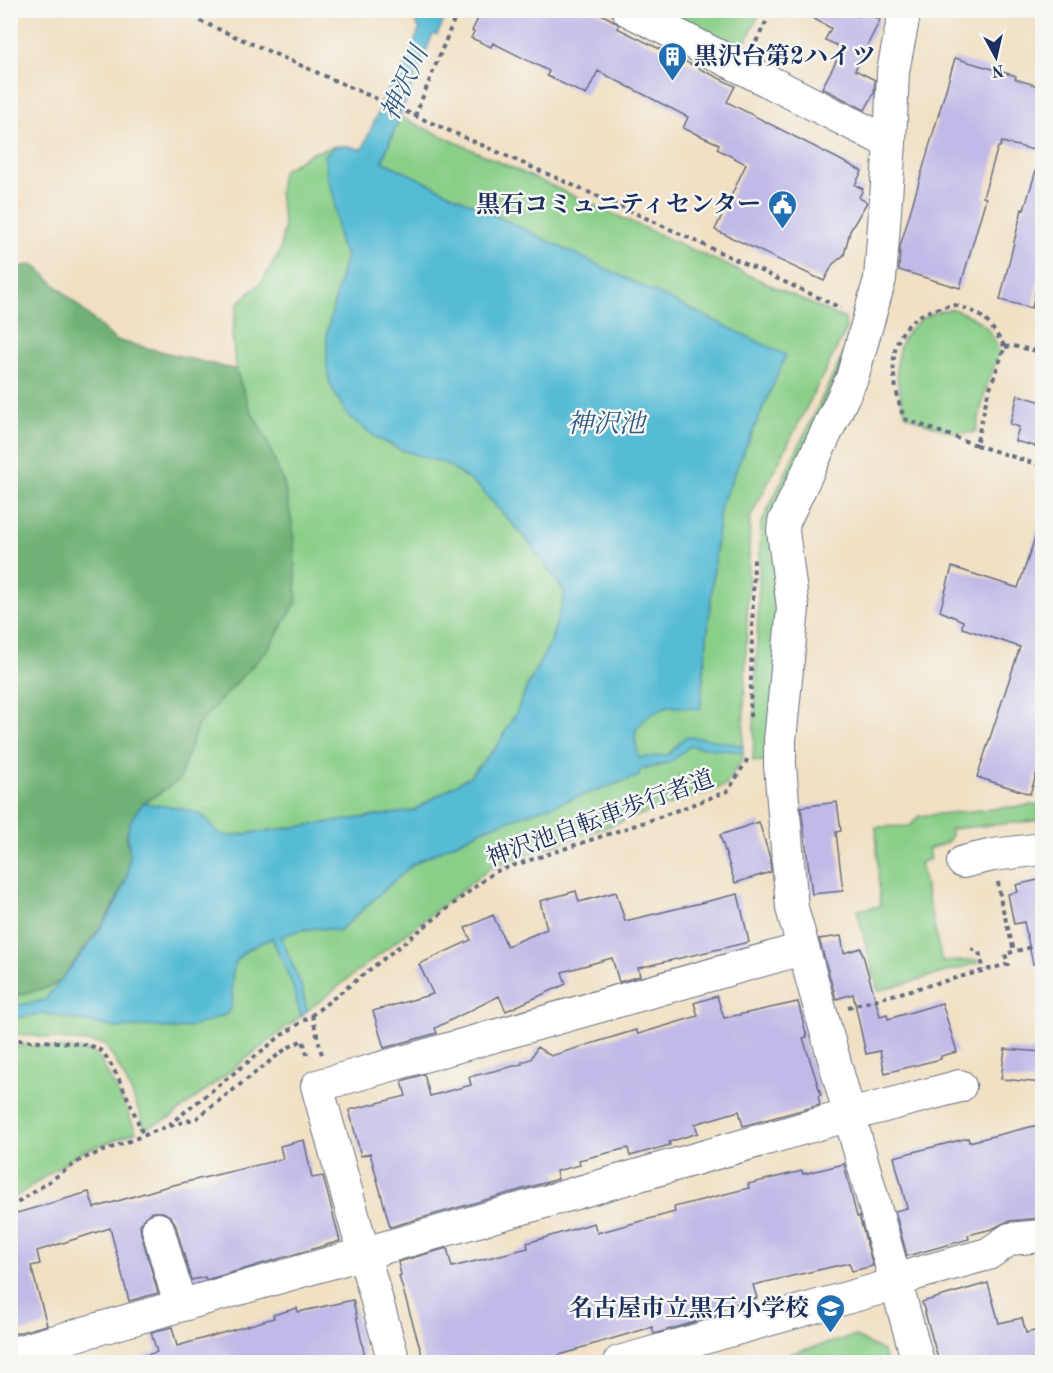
<svg xmlns="http://www.w3.org/2000/svg" width="1053" height="1373" viewBox="0 0 1053 1373" font-family="'Old Standard TT','Noto Serif JP',serif">
<style>
.green{fill:#8acf88;stroke:#527f73;stroke-width:1.5}
.forest{fill:#6fb274;stroke:#457069;stroke-width:1.5}
.water{fill:#57bcd5;stroke:#39769a;stroke-width:1.5}
.building{fill:#c1b9e7}
.lines{fill:none;stroke-linecap:round;stroke-linejoin:round}
.minor-casing{stroke:#666d81;stroke-width:34}
.path{stroke:#666d81;stroke-width:4;stroke-dasharray:4.5 4.5;stroke-linecap:butt}
.minor{stroke:#fff;stroke-width:32}
.labels{text-anchor:middle;stroke-width:5;stroke-linejoin:round;paint-order:stroke}
.poi-label{font-size:24px;font-weight:bold;fill:#1b2f5e;stroke:#f6f6f2;text-anchor:end}
.street-label{font-size:24px;fill:#1b2f5e;stroke:#f6f6f2}
.water-label{font-size:26px;font-style:italic;fill:#2d5982;stroke:#f6f6f2}
</style>
<rect width="100%" height="100%" fill="#f6f6f2"/>
<filter id="ink" filterUnits="userSpaceOnUse"><feTurbulence type="fractalNoise" baseFrequency=".0167" numOctaves="2"/><feDisplacementMap in="SourceGraphic" scale="12" xChannelSelector="R" yChannelSelector="G"/><feConvolveMatrix kernelMatrix="1 2 1 2 8 2 1 2 1" color-interpolation-filters="sRGB"/></filter>
<filter id="wash" filterUnits="userSpaceOnUse"><feTurbulence type="fractalNoise" baseFrequency=".008" numOctaves="4" result="noise"/><feDisplacementMap in="SourceGraphic" scale="24" xChannelSelector="R" yChannelSelector="G"/><feGaussianBlur stdDeviation="1.35" result="paint"/><feColorMatrix in="noise" values="0 0 0 0 0 0 0 0 0 0 0 0 0 0 0 0 0 1.4 0 .05"/><feComposite in="paint" operator="in"/></filter>
<g filter="url(#wash)">
<rect width="100%" height="100%" fill="#f1e0c3"/>
<path class="green" d="M656 11H761L744 45 731 50Z
M400 117 845 319 846 330 750 518 743 746C719 741 685 731 668 755L638 758 635 740 636 729 648 716 667 706 700 709 720 507 785 355 382 161Z
M336 146 325 155 327 176 334 196 339 243 346 255 327 333V367L330 384 347 415 377 438 399 449 446 464 479 487 526 539 565 593 551 641 527 686 516 713 497 746 470 776 413 811 230 836C217 835 213 829 207 819L144 803 179 780 198 724 268 649 293 528 284 484 266 439 248 405 236 370 232 334 238 303 262 282 280 252 284 227 279 192 282 171 312 153Z
M953 309C977 318 993 326 999 353L985 391 976 431C960 440 922 421 906 415 901 399 895 377 897 360 900 330 924 311 953 309Z
M850 340H853L777 506 783 611 770 762 753 761 761 524Z
M690 746 743 752V758L725 786 493 866 307 1011 302 988 281 937C301 928 317 926 339 931L413 864 486 828 639 776V769L653 768 670 762Z
M1042 804V820L951 829V837L946 843 928 849 930 859 920 863 942 962 977 960 978 963 878 991 857 910 880 906 876 827 910 826 919 816Z
M272 938 292 983 301 1016 170 1118 145 1128C135 1098 123 1070 104 1044L17 1034 11 1037V1019L44 1013 117 1028 150 1026 175 1029 231 973C237 952 253 947 272 938Z
M60 981 45 1000 11 1007V997L48 987Z
M23 1045 90 1051 98 1056 125 1106 136 1132 79 1153 11 1200V1049Z
M854 1336 883 1351 886 1362H760Z"/>
<path class="forest" d="M33 264 115 340 236 370 248 405 266 439 284 484 293 528 297 602 268 649 198 724 179 780 144 803 126 835 130 854 127 875 115 903 101 926 60 981 48 987 11 997 10 269Z"/>
<path class="water" d="M423 10 448 11 437 35 433 34 382 161 786 355 720 507 700 709 667 706 648 716 636 729 635 740 639 758 668 755 685 737 704 738 743 746V752L690 746 670 762 640 769 639 776 486 828 413 864 339 931C317 926 302 928 281 937L302 988 307 1011 301 1016 292 983 272 938C241 952 231 954 232 990 233 999 233 1006 227 1014L195 1026 175 1029 150 1026 117 1028 44 1013 11 1019V1007L45 1000C74 962 113 923 127 876 136 844 115 830 144 803 162 806 185 807 201 815 215 822 209 834 230 836L413 811 470 776 497 746 516 713 527 687 551 641 565 593 526 539 479 487 446 464 399 449 377 438 347 415 330 384 327 367V333L346 255 339 243 334 196 327 176 325 155 336 146H349L362 150 388 90 399 79 420 28 416 24Z"/>
<g id="blocks">
<path class="building" d="M482 10H594L614 21 619 25 617 28 735 86 727 102 862 171 855 185 863 189 859 198 867 202 850 231 844 255 833 264 824 281 715 230 746 164 717 149 719 144 683 128 688 117 598 71 586 95 547 76 549 71 493 43 491 47 471 38 474 32 472 31Z
M798 10H846L859 17 862 11 880 20 855 70 875 80 874 93 865 110 822 88 843 48 825 40 831 28Z
M955 58 1016 76 1015 79 1042 87V152L1002 142 1000 147H998L983 197 986 198 960 288 899 270 900 247Z
M1037 167 1042 168V261L1032 308 1000 300 1022 209 1024 210Z
M1018 395 1042 402V448L1015 441 1019 427 1010 424Z
M1038 529H1042V767L1039 766 1030 794 977 777 1020 647 962 628 963 621 940 611 952 567 1018 588Z
M837 802 841 831 836 832 843 891 812 894 801 807Z
M759 822 770 858 771 872 735 883 720 835Z
M1042 879V963L1033 964 1024 922 1014 924 1008 894 1018 892 1016 885Z
M576 891 579 902 616 892 625 921 738 894 749 942 638 968 640 976 619 982 612 958 562 972 566 984 506 1011 499 996 435 1028 437 1033 384 1048 373 1011 433 994 419 964 471 940 465 928 493 915 507 946 547 929 540 901Z
M841 936 844 953 861 948 880 1016 887 1014 888 1019 942 1003 957 1052 941 1056V1059L885 1073 880 1051 866 1054 853 994 836 999 819 939Z
M717 996 724 1018 798 1002 807 1037 803 1038 821 1095 818 1096 820 1105 743 1126 739 1111 695 1124 698 1133 669 1142 670 1145 630 1156 628 1148 579 1160 580 1165 556 1171 558 1179 390 1227 370 1153 361 1156 349 1110 406 1096 402 1081 424 1074 430 1096 471 1085 469 1077 522 1064V1062L531 1059 537 1047 551 1056 636 1030 638 1034 698 1016 694 1003Z
M1005 1049 1042 1052V1083L1001 1079Z
M1042 1124V1198L1037 1199 1040 1218 1008 1221 992 1229 968 1235 969 1239 907 1256 895 1211 907 1208 894 1157 968 1138 969 1142Z
M304 1140 312 1178 323 1176 340 1241 206 1280 205 1277 191 1280 175 1223 170 1216 163 1212H152L145 1217 140 1225 141 1233 158 1293 129 1301 110 1228 37 1251 40 1264 31 1266 47 1325 10 1335V1215L89 1192 94 1208 165 1187 283 1159 280 1146Z
M844 1164 857 1217 859 1216 873 1266 852 1271 849 1263 753 1285 757 1298 717 1309 719 1315 654 1334 652 1327 577 1349V1350L559 1355 561 1362H424L399 1276 401 1275 398 1262 447 1248 452 1267 528 1248 527 1243 594 1223 597 1233 675 1212 674 1207 749 1188 748 1184 802 1171 803 1174Z
M988 1283 999 1323 1022 1318 1026 1333 1042 1329V1362H939L922 1302Z
M353 1300 366 1362H143L142 1356 157 1352 151 1332 172 1327 177 1346 274 1318 273 1315 297 1308 298 1312Z"/>
</g>
</g>
<g filter="url(#ink)">
<use href="#blocks" fill-opacity="0" stroke="#666d81" stroke-width="1.5"/>
<g class="lines">
<defs>
<path id="minor" d="M628 10 890 143
M905 10 893 71 890 143 880 279 852 378 784 522 783 531 793 608 780 740V766L792 908 918 1362
M963 862 993 855 1042 849
M158 1229 180 1305
M10 1354 850 1115 960 1086
M394 1362 317 1086 802 949
M619 1362 896 1284 915 1274 988 1254 1010 1239 1042 1236"/>
</defs>
<use href="#minor" class="minor-casing"/>
<path class="path" d="M200 21 611 202 841 308
M756 42 772 10
M415 116 458 10
M954 305C985 313 988 322 1005 347L988 393 976 445 905 419C900 409 898 399 896 388 886 341 906 311 954 305Z
M1005 347 1013 346 1042 352
M976 445 1042 466
M750 717 754 559
M998 882 1001 902 1014 951
M971 949 979 952 984 970
M848 1007 1008 964 1005 954 1042 944
M312 1015 322 1055
M10 1043 18 1040C36 1041 83 1042 97 1048 111 1054 137 1119 143 1135
M170 1126 197 1118 287 1048 303 1040 308 1058
M10 1208 82 1159 166 1127 282 1035 312 1015 494 872 657 818 728 791 749 757"/>
<use href="#minor" class="minor"/>
</g>
</g>
<defs>
<symbol id="building-pin" viewBox="-11 -11 22 30"><path d="M0 17L-7.5 6A9.5 9.5 0 1 1 7.5 6Z" fill="#1f6fb2" stroke="#f6f6f2"/><path d="M-4-6H4V6H1V3H-1V6H-4ZM-2.5-4.3h1.7v1.8h-1.7ZM.8-4.3h1.7v1.8H.8ZM-2.5-1h1.7V.8h-1.7ZM.8-1h1.7V.8H.8Z" fill="#fff"/></symbol>
<symbol id="civic-pin" viewBox="-11 -11 22 30"><path d="M0 17L-7.5 6A9.5 9.5 0 1 1 7.5 6Z" fill="#1f6fb2" stroke="#f6f6f2"/><path d="M-.6-6.5H3V-4.5H.6V-3L4-1V1h2V6H-6V1h2V-1L-.6-3ZM-1.2 2.5V6h2.4V2.5Z" fill="#fff"/></symbol>
<symbol id="school-pin" viewBox="-11 -11 22 30"><path d="M0 17L-7.5 6A9.5 9.5 0 1 1 7.5 6Z" fill="#1f6fb2" stroke="#f6f6f2"/><path d="M0-5L7-2L0 1L-7-2ZM-4 1L0 2.5L4 1V4Q0 6-4 4Z" fill="#fff"/></symbol>
</defs>
<g fill-rule="evenodd">
<use href="#building-pin" x="656" y="40" width="33" height="45"/>
<use href="#civic-pin" x="766" y="188" width="33" height="45"/>
<use href="#school-pin" x="814" y="1292" width="33" height="45"/>
</g>
<g class="labels">
<g class="poi-label">
<text x="694" y="64" text-anchor="start">黒沢台第2ハイツ</text>
<text x="761" y="212">黒石コミュニティセンター</text>
<text x="809" y="1316">名古屋市立黒石小学校</text>
</g>
<g class="street-label">
<text transform="translate(600 818) rotate(-20)" y="8">神沢池自転車歩行者道</text>
</g>
<g class="water-label">
<text transform="translate(404 83) rotate(-66)" y="9">神沢川</text>
<text x="606" y="432">神沢池</text>
</g>
</g>
<rect width="1053" height="1373" fill="none" stroke="#f6f6f2" stroke-width="36"/>
<g transform="translate(996 57) rotate(172)" stroke="#f6f6f2" stroke-width="4.5" paint-order="stroke">
<path d="M0-4.5L10 22L0 15L-10 22Z" fill="#1b2f5e"/>
<text y="-9" font-size="16" font-weight="bold" text-anchor="middle" fill="#1b2f5e">N</text>
</g>
</svg>
